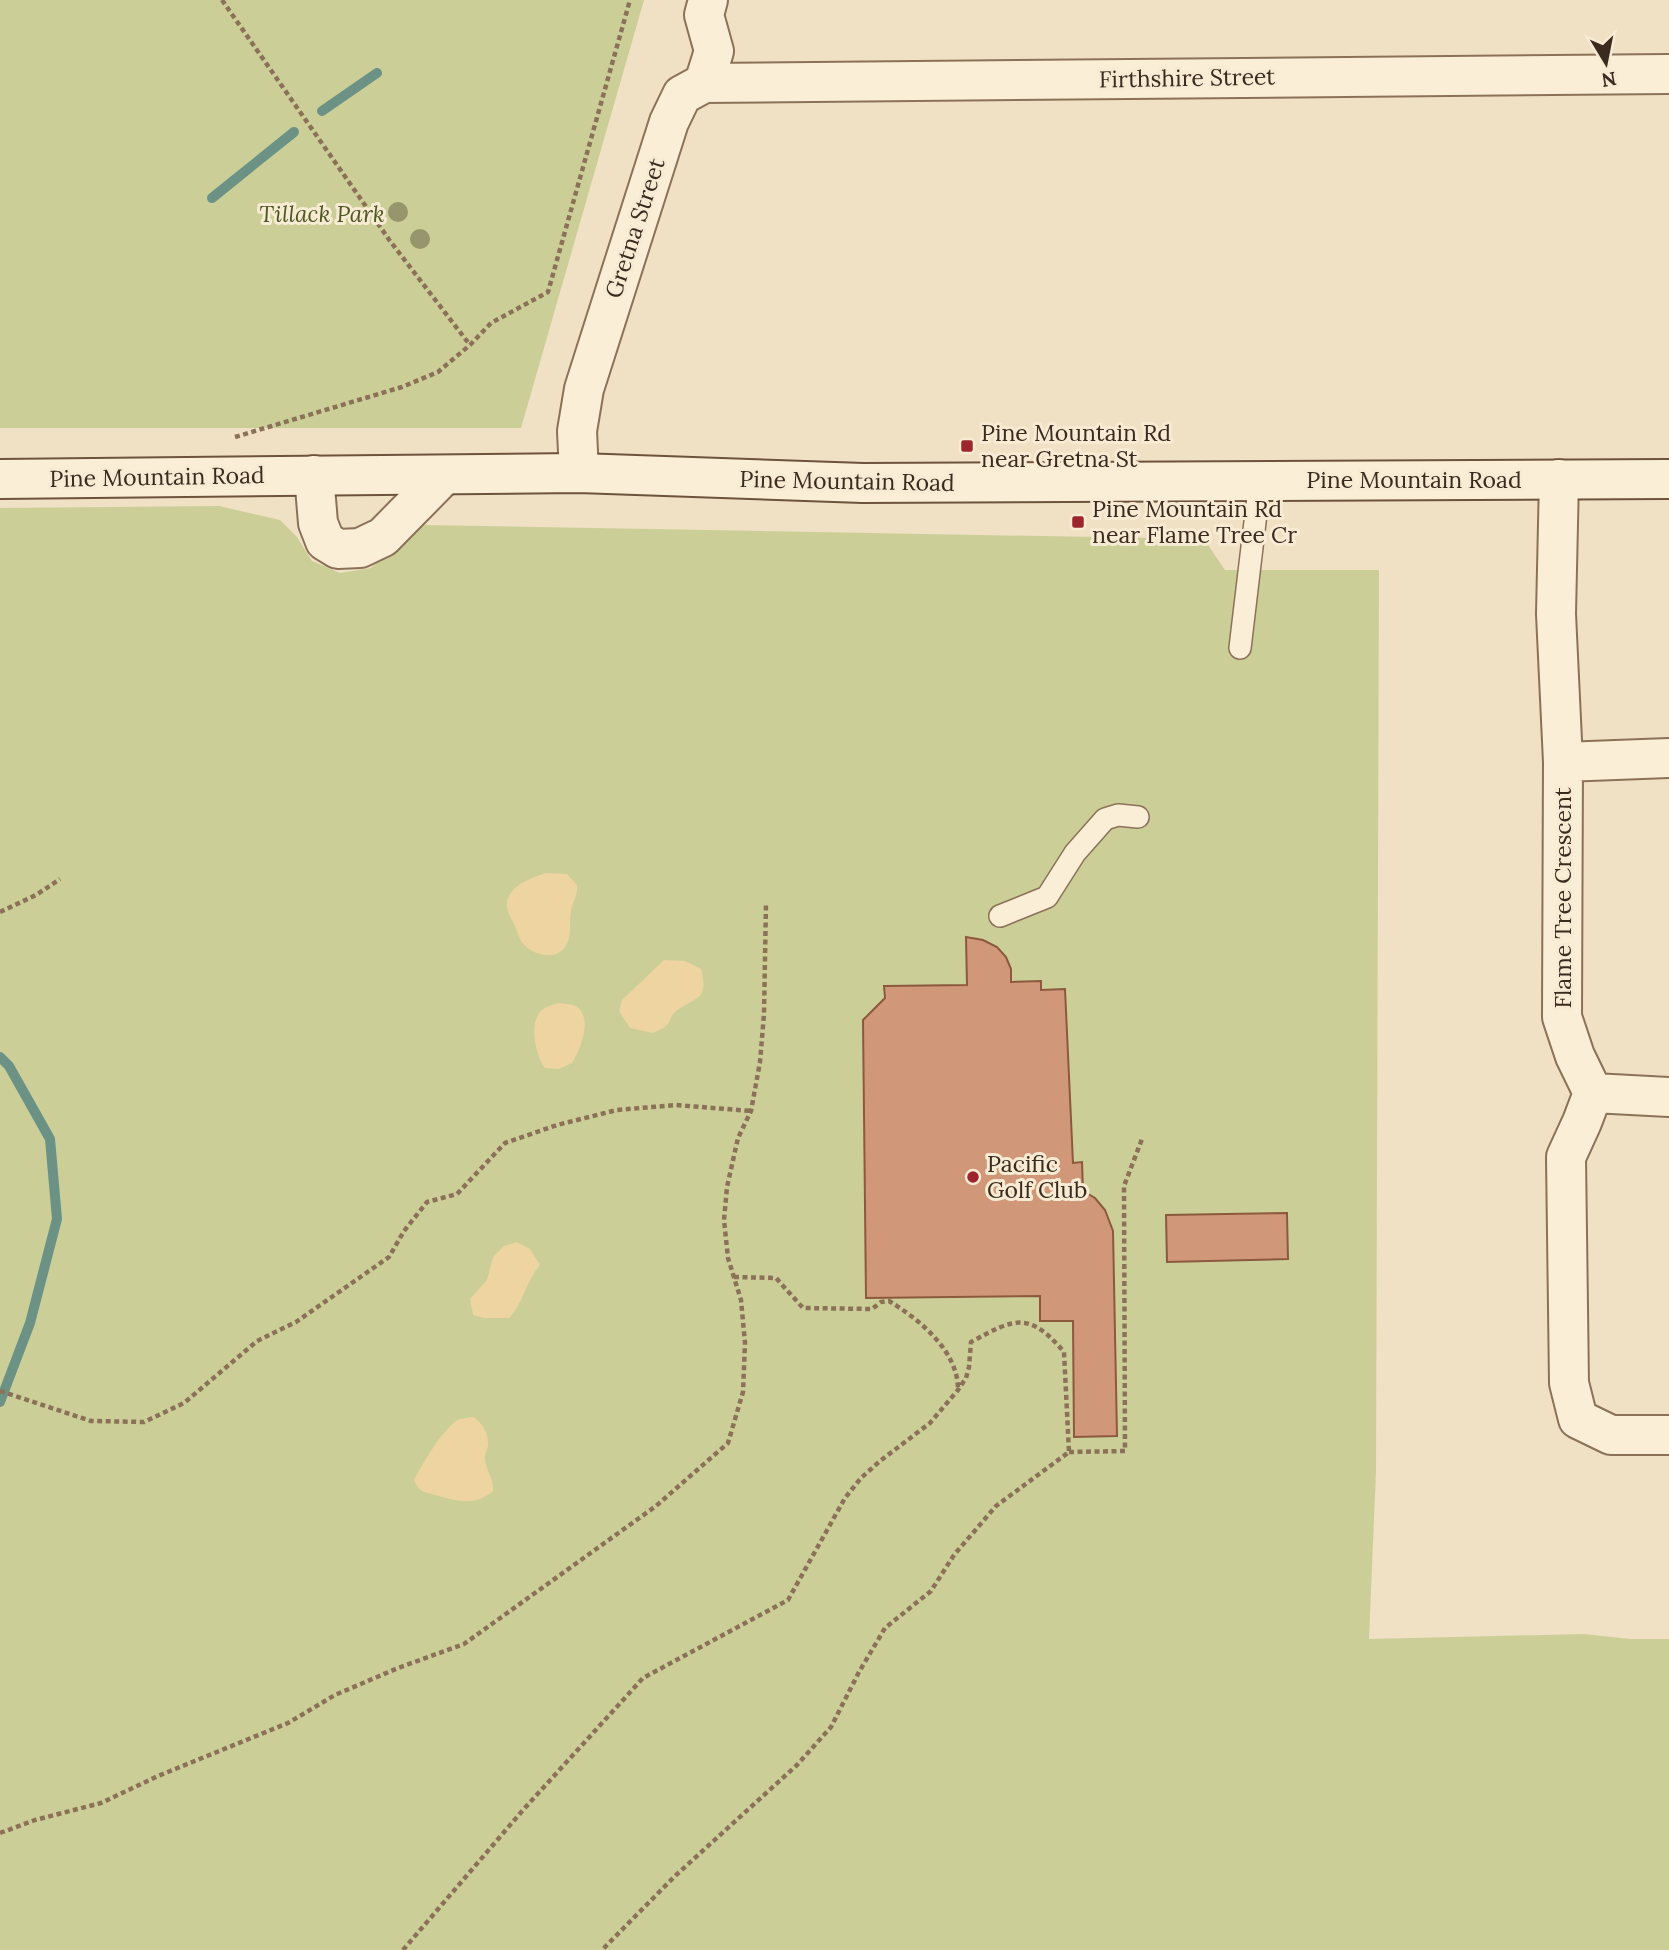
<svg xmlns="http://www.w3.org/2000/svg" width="1669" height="1950" viewBox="0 0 1669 1950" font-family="Lora,serif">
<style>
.green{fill:#cbcf97}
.sand{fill:#edd4a0}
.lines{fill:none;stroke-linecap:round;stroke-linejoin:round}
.stream{stroke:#6c9286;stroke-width:10}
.building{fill:#d09878;stroke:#8c593e;stroke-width:2}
.lane-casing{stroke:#8c7159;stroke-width:24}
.street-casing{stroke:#8c7159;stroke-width:42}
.secondary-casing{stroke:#6d523c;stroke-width:42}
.path{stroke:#8c7159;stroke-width:4.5;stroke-dasharray:5 3.5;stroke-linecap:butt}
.lane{stroke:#faeed7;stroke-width:21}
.street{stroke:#faeed7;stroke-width:38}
.secondary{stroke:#faeed7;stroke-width:38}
.tree{fill:#97956b}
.poi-dot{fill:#9d262e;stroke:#f7ebd4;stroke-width:2.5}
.labels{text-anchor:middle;stroke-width:6;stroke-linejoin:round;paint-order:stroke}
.street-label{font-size:23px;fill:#3b2a1e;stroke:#f7ebd4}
.park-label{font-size:23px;font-style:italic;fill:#4e5823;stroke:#f7ebd4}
.poi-label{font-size:23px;fill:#3b2a1e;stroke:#f7ebd4;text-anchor:start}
</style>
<rect width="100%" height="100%" fill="#f0e0c4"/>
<path class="green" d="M0 0H644L521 428H0Z
M219 506 280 520 297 537 312 561 340 573 371 568 400 541 425 525 1204 539 1225 570H1379L1376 1471 1369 1639 1584 1634 1630 1639H1669V1950H0V508Z"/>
<path class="sand" d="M546 873 567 874 577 885C578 897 573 900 571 911 569 921 572 934 567 944 558 962 531 956 521 941 519 937 517 931 515 926 513 921 509 916 508 911 501 889 530 878 546 873Z
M664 960 685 961 701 969C709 1001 696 996 676 1011 671 1015 671 1020 667 1025 664 1028 657 1031 653 1033L630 1028 619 1011 622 1000Z
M559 1003C564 1004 571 1004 576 1006 594 1018 580 1050 572 1063L559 1069 545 1068C536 1055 529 1028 539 1013 544 1007 552 1005 559 1003Z
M517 1242 530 1249 540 1265C525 1283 525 1300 509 1318H484L473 1315 470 1299 487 1280 493 1257 504 1246Z
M473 1417C483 1423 489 1434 488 1446 487 1450 485 1454 485 1458 485 1469 494 1478 493 1491 474 1507 457 1501 435 1495 424 1492 419 1492 414 1480 423 1463 441 1432 456 1421 461 1418 467 1418 473 1417Z"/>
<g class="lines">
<path class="stream" d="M322 111 377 73
M212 198 294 132
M0 1057 9 1066 50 1139 57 1219 30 1323 0 1402"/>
</g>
<path class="building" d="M966 937 983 940 997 947 1006 957 1011 969V982L1041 981V990L1065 989 1073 1163 1082 1162 1083 1191 1095 1198 1105 1210 1113 1231 1117 1436 1074 1437 1073 1321H1040V1296L866 1298 863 1020 885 998 884 986 967 985Z
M1287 1213 1288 1259 1167 1262 1166 1215Z"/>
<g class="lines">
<defs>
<path id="lane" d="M1240 648 1260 480
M1000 916 1047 897 1075 853 1105 819 1118 815 1138 817"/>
<path id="street" d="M704 83 1669 74
M579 473 577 431 584 389 669 122 682 95 704 83 714 51 704 15 708 0
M314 475 318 523 325 541 338 549 360 548 383 537 444 475
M1559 479 1556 614 1563 762 1562 1017 1575 1056 1593 1093 1582 1122 1566 1157 1569 1383 1578 1419 1611 1435H1669
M1563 762 1669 758
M1593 1093 1669 1097"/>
<path id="secondary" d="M0 479 579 473 863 483 1669 479"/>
</defs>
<use href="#lane" class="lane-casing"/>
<use href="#street" class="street-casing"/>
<use href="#secondary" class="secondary-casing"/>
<path class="path" d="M222 0 390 241 470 345
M235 437 402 387 438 372 470 345 491 323 548 292 630 0
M0 912 36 895 60 879
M734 1277 776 1278 803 1308 872 1309 881 1302 889 1301C919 1319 958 1351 958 1389
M0 1391 91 1421 144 1422 184 1403 257 1341 296 1322 389 1257 404 1231 427 1202 457 1194 505 1143 557 1125 617 1110 676 1105 751 1111
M1069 1452 1125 1451 1124 1186 1142 1139
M0 1833 35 1820 101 1803 158 1776 288 1723 335 1695 398 1668 464 1644 656 1506 728 1443 743 1392 745 1343 741 1300 728 1258 724 1220 727 1187 738 1138 751 1111 760 1062 764 1014 766 903
M403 1950 523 1810 643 1678 788 1600 845 1498 861 1478 880 1461 930 1423 958 1390 966 1378 969 1367 971 1342C1015 1318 1029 1311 1064 1352L1069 1452 996 1506 954 1555 931 1591 885 1628 859 1672 831 1727 797 1765 675 1876 602 1950"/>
<use href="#lane" class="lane"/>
<use href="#street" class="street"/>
<use href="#secondary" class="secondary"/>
</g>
<g class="tree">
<circle cx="398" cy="212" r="10"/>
<circle cx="420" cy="239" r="10"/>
</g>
<g class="poi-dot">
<rect x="960" y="439" width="14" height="14" rx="3.5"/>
<rect x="1071" y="515" width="14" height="14" rx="3.5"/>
<circle cx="973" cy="1177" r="7"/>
</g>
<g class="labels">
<g class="street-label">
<text transform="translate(1187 78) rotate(-1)" y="8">Firthshire Street</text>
<text transform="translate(635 228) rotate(-72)" y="8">Gretna Street</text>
<text transform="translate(157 477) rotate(-1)" y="8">Pine Mountain Road</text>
<text x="1414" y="488">Pine Mountain Road</text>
<text transform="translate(847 481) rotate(1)" y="8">Pine Mountain Road</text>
<text transform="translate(1563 898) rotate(-90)" y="8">Flame Tree Crescent</text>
</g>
<g class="park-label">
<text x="322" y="222">Tillack Park</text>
</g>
<g class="poi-label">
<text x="981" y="441">Pine Mountain Rd<tspan x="981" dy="26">near Gretna St</tspan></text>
<text x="1092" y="517">Pine Mountain Rd<tspan x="1092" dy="26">near Flame Tree Cr</tspan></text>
<text x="987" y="1172">Pacific<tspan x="987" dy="26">Golf Club</tspan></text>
</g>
</g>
<g transform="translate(1606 63) rotate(170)" stroke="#f7ebd4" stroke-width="5" paint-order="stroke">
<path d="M0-5L12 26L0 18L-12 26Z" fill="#3b2a1e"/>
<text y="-10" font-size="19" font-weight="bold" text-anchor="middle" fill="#3b2a1e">N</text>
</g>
</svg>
